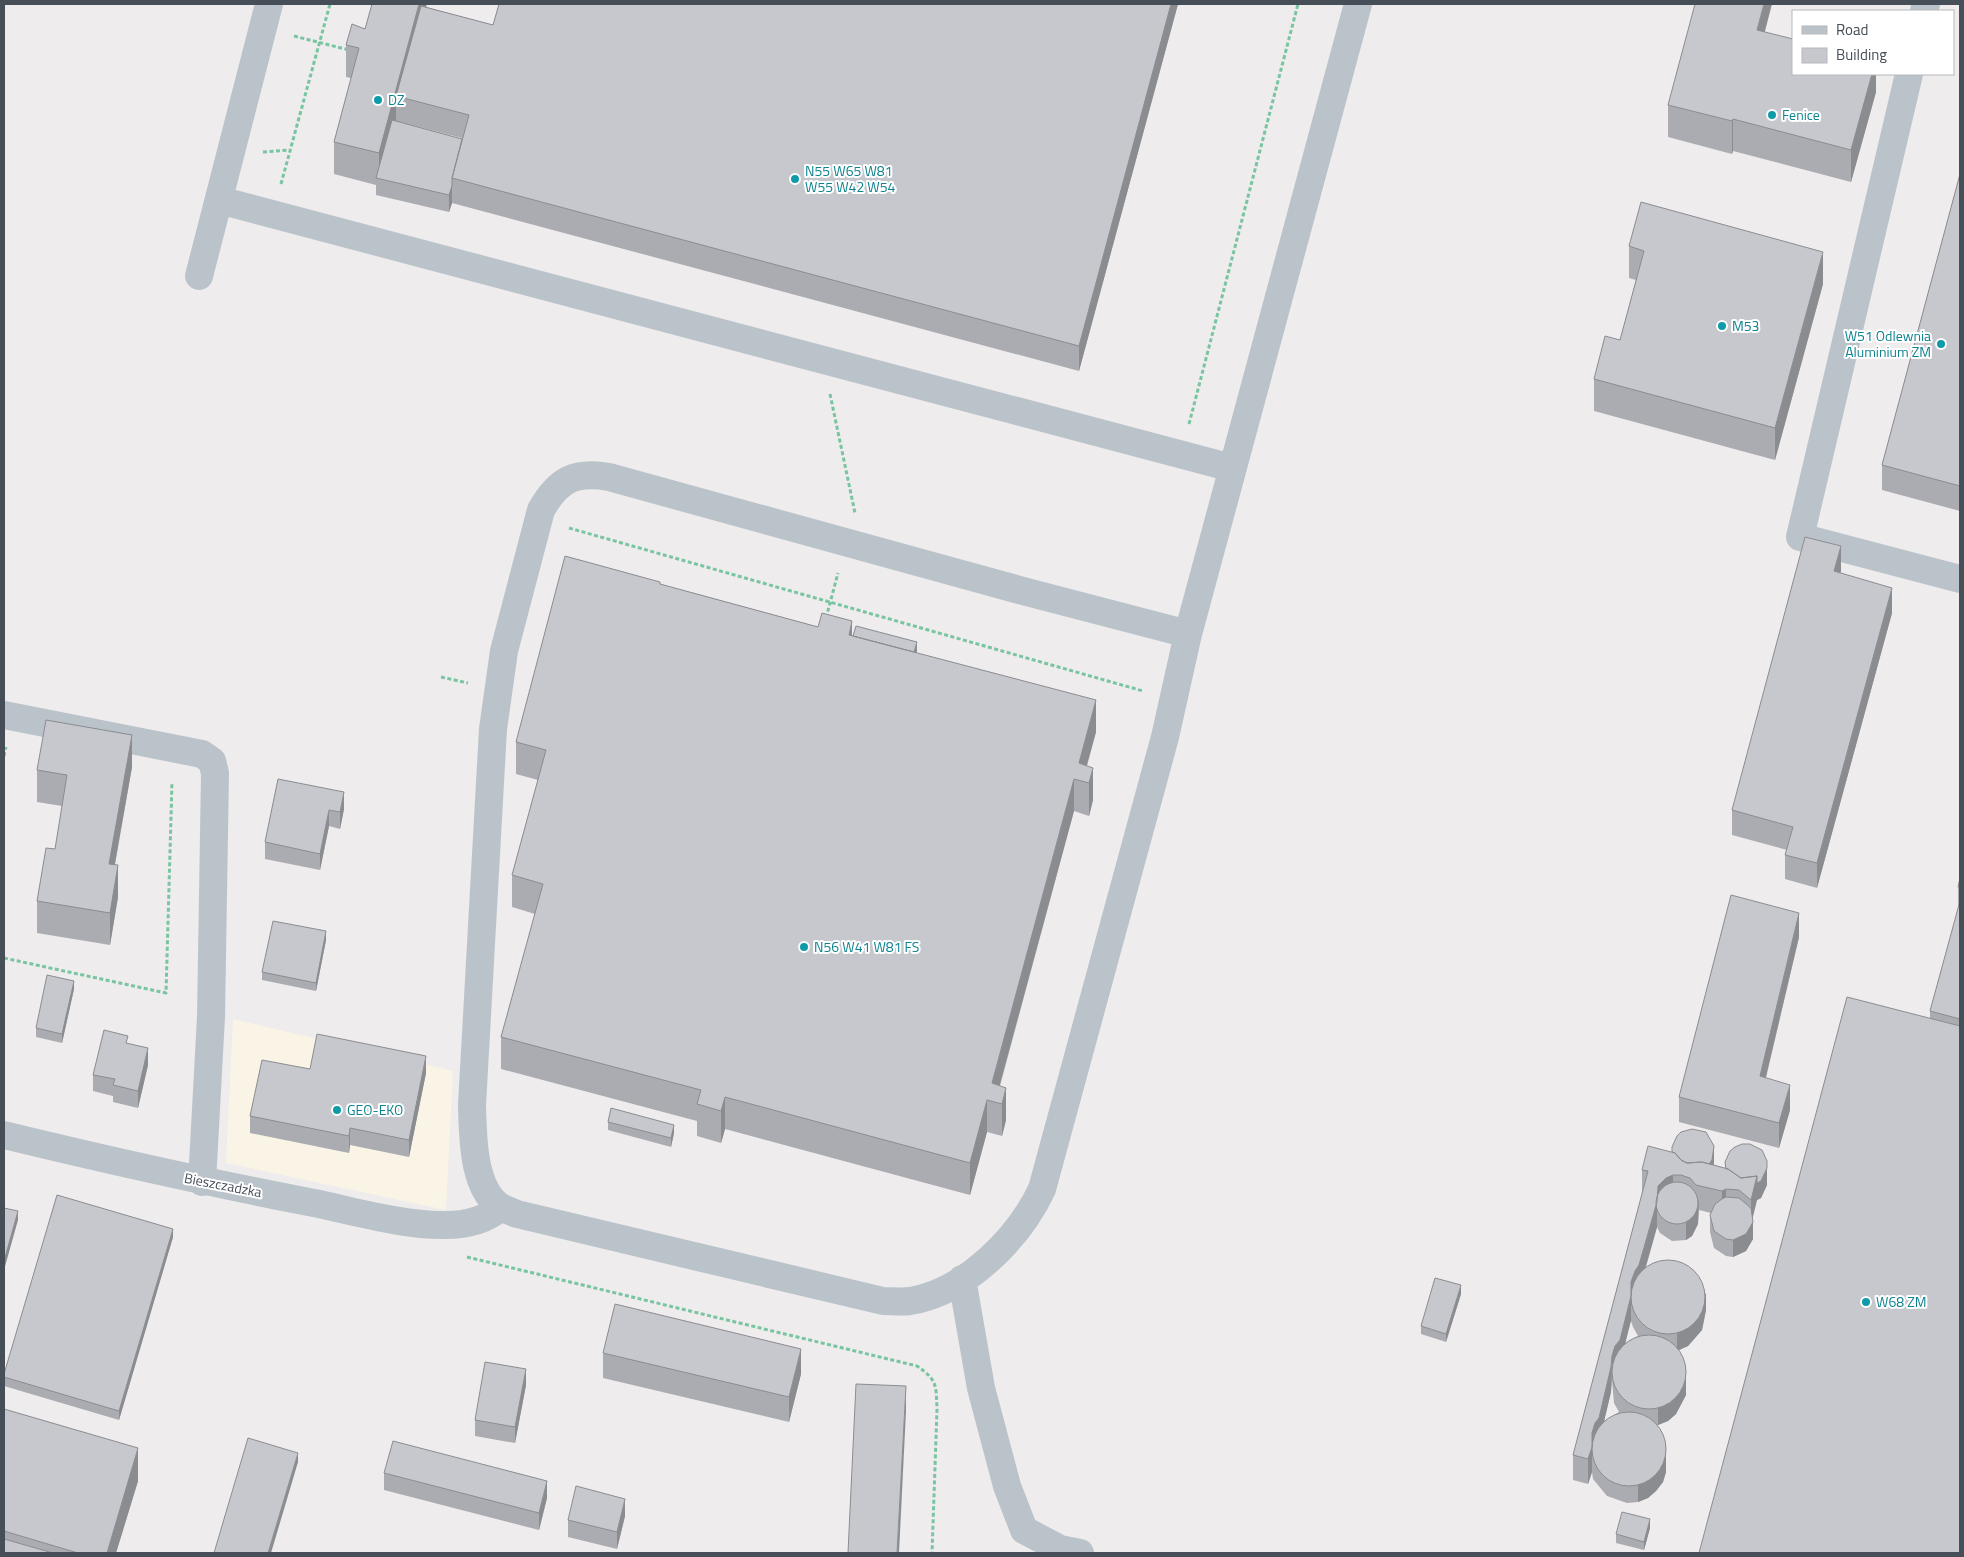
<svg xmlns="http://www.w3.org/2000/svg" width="1964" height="1557" viewBox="0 0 1964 1557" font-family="'Titillium Web',sans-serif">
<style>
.commercial{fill:#f9f4e5}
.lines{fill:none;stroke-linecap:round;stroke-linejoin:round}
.path{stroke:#79c4a1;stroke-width:3;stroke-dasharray:4 2.5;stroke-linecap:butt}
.minor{stroke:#bbc3ca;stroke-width:28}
.wall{fill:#abacb1;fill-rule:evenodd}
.shaded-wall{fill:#8b8c90}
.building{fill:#c7c8ce;stroke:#8b8c90}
.culture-dot{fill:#0f9aa8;stroke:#fff;stroke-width:2}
.labels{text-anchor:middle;stroke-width:4;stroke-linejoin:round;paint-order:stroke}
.culture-label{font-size:14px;fill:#0d838f;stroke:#fff;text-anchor:start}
.street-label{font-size:14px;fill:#464e57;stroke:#fff}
</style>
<rect width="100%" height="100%" fill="#eeecec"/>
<path class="commercial" d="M233 1019 453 1071 446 1210 226 1163Z"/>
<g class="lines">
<path class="path" d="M294 36 349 50
M263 152 290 150
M281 184 330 4
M830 394 855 513
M1189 424 1298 4
M569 528 1143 691
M826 618 838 573
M441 677 468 683
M4 756 6 747
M4 958 166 993 172 782
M467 1257 917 1366C937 1380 936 1384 937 1409L932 1553"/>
<path class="minor" d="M1924 11 1926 4
M1909 74 1800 537 1960 579
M219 200 1232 468
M199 276 269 4
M1188 634 1165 737 1042 1189C1019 1238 966 1292 910 1301 902 1302 892 1301 883 1301L517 1214C512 1212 507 1210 502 1208 472 1190 473 1135 472 1105L493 729 504 651 541 510C558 480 574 471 609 477L1023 591 1188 634 1358 4
M4 715 202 754 212 761 215 773 211 1017 202 1182
M4 1135C107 1160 210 1183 314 1203 353 1211 406 1226 445 1225 465 1225 486 1220 501 1207
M962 1279 981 1388 1007 1486 1024 1530 1060 1549 1080 1553"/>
</g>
<path class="wall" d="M499 4H1178L1079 371 452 203 449 212 376 195V185L334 174V142L351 78 346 77V45L365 29 426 7 493 25ZM396 121 462 138V139Z
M1765 32 1876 74V92L1851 182 1733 151 1732 154 1668 137V105Z
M1960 174V511L1882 490V465Z
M1629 246 1823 284 1775 460 1594 411V379L1620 340 1636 280 1629 278Z
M1841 571 1840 573 1892 613 1817 888 1785 879V855L1787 850 1732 835V810Z
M660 584 852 636 917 651 916 653 1096 732 1087 766 1093 800 1089 816 1074 811 1000 1086 1006 1120 1002 1136 987 1132 970 1195 725 1129 721 1143 697 1136V1121L501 1069V1037L535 914 512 907V875L538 780 516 774V742Z
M132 767 115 865 118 897 110 945 37 933V901L55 849 62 806 37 802V770Z
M278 779 344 809 340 829 329 826 320 870 265 859V842Z
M1960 878V1553L1930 1018V1011L1958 910V887Z
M1799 937 1766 1078 1790 1110 1779 1148 1679 1122V1097Z
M326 940 316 991 262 980V972Z
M74 989 62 1043 36 1037V1028Z
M128 1043 148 1065 138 1108 113 1102V1096L93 1091V1075Z
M310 1069 426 1073 409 1157 350 1145 349 1153 250 1133V1116Z
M608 1122 674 1133 671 1147 608 1130Z
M1725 1162 1767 1185 1761 1198 1757 1200 1752 1218 1753 1239 1746 1251 1733 1257 1726 1256 1714 1248 1710 1232V1215L1711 1213 1699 1210 1698 1224 1692 1236 1686 1240 1672 1241 1660 1233 1657 1227 1646 1267 1706 1310 1702 1330 1688 1346 1679 1350 1686 1395 1676 1414 1668 1421 1658 1425 1666 1461V1472L1663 1482 1656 1491 1648 1498 1638 1502 1627 1503 1607 1496 1593 1479 1592 1472 1588 1484 1573 1480V1455L1642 1194V1170L1714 1163V1165L1725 1168ZM1631 1321 1633 1327 1638 1336 1625 1343ZM1612 1381 1614 1403 1619 1412 1604 1421 1611 1392Z
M173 1237 119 1420 4 1386V1374Z
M1461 1294 1446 1342 1421 1334V1326Z
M603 1353 801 1374 789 1422 603 1378Z
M526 1385 515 1443 475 1436V1420Z
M4 1409 138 1481 116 1553H4Z
M384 1473 547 1498 539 1530 384 1490Z
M625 1516 617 1549 568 1537V1520Z
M1650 1528 1644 1550 1616 1543V1534Z"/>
<path class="shaded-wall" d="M419 4H427L402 98 396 96V121L379 179V153Z
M1171 4H1178L1079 371V346Z
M1764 4H1772L1757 62V30Z
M1872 74H1876V92L1851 182V150Z
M1733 119V151L1732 154V121Z
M452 186V203L449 212V195Z
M1823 252V284L1775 460V428Z
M1841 546V571L1834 596V571Z
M1892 588V613L1817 888V863Z
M852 621V653L849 635Z
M917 642V651L913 665V656Z
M1096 700V732L1082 782 1079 763Z
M132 735V767L109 896V864Z
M1093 768V800L1089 816V783Z
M1074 779V811L995 1102 992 1083Z
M344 792V809L340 829V812Z
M329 810V826L320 870V854Z
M118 865V897L110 945V913Z
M1799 913V937L1760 1101V1076Z
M326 931V940L316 991V983Z
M74 981V989L62 1043V1034Z
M148 1048V1065L138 1108V1091Z
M426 1056V1073L409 1157V1140Z
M1790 1085V1110L1779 1148V1123Z
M1006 1088V1120L1002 1136V1104Z
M725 1097V1129L721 1143V1111Z
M987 1100V1132L970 1195V1163Z
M674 1125V1133L671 1147V1138Z
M350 1128V1145L349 1153V1136Z
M1714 1146V1163L1712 1177 1708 1166Z
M1767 1168V1185L1761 1198 1757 1200 1751 1225V1200L1757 1176Z
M1673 1175V1200L1657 1210V1227L1639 1290 1631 1306V1320L1620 1365 1612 1364 1611 1392 1599 1443 1592 1456V1472L1588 1484V1459L1592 1433 1631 1282 1658 1186 1666 1178Z
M1726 1189V1214L1722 1216V1191Z
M1699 1200 1698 1224 1692 1236 1686 1240V1223Z
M18 1211V1220L4 1270V1261Z
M1753 1222V1239L1746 1251 1733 1257V1240Z
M173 1229V1237L119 1420V1411Z
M1461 1285V1294L1446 1342V1334Z
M1706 1293V1310L1702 1330 1688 1346 1677 1351V1334Z
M801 1349V1374L789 1422V1397Z
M1686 1368V1395L1676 1414 1668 1421 1658 1425V1408Z
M526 1369V1385L515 1443V1427Z
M906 1386V1411L899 1553H897Z
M1666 1444V1472L1663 1482 1656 1491 1648 1498 1638 1502V1485Z
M138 1448V1481L116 1553H107Z
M298 1453V1462L271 1553H268Z
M547 1481V1498L539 1530V1513Z
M625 1499V1516L617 1549V1532Z
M1650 1519V1528L1644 1550V1542Z"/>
<path class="building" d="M372 4H419L379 153 334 142 359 48 346 45 352 24 365 29Z
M499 4H1171L1079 346 452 178 469 115 396 96 421 6 493 25Z
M1695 4H1764L1757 30 1793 39V74H1872L1851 150 1733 119 1732 121 1668 105Z
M392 120 462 139 452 178V186L449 195 376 178Z
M1960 174V486L1882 465Z
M1641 202 1823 252 1775 428 1594 379 1605 336 1620 340 1644 251 1629 246Z
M1805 537 1841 546 1834 571 1892 588 1817 863 1785 855 1793 827 1732 810Z
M565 556 660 582V584L818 627 822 613 852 621 849 635 1096 700 1079 763 1093 768 1089 783 1074 779 992 1083 1006 1088 1002 1104 987 1100 970 1163 725 1097 721 1111 697 1104 701 1090 501 1037 543 884 512 875 546 750 516 742Z
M856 626 917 642 914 652 853 636Z
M46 720 132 735 109 864 118 865 110 913 37 901 46 848 55 849 67 775 37 770Z
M278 779 344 792 340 812 329 810 320 854 265 842Z
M1960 878V888L1958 887Z
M1731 895 1799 913 1760 1076 1790 1085 1779 1123 1679 1097Z
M1960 901V1019L1930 1011Z
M273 921 326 931 316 983 262 972Z
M47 975 74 981 62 1034 36 1028Z
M1847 997 1960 1026V1553H1699Z
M104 1030 128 1036 126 1043 148 1048 138 1091 113 1085 115 1079 93 1075Z
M317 1034 426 1056 409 1140 350 1128 349 1136 250 1116 262 1060 310 1069Z
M611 1108 674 1125 671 1138 608 1122Z
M1692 1129 1706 1132 1714 1146 1712 1160 1709 1164 1702 1162 1687 1163 1681 1160 1675 1153 1672 1152V1147L1677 1136 1681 1132Z
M1742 1144H1750L1762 1150 1767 1161V1168L1761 1181 1757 1183V1176L1741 1178 1728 1169H1726L1725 1162 1730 1151 1735 1147Z
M1648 1146 1675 1153 1681 1160 1687 1163 1702 1162 1728 1169 1741 1178 1757 1176 1751 1200 1739 1190 1726 1189 1722 1191 1696 1185 1690 1178 1681 1175H1673L1666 1178 1658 1186 1657 1202 1639 1265 1635 1271 1631 1282V1296L1620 1340 1615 1346 1612 1356 1611 1367 1599 1418 1595 1423 1592 1433V1447L1588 1459 1573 1455 1648 1171 1642 1170Z
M1656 1203a21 21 0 1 1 42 0a21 21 0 1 1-42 0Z
M57 1195 173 1229 119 1411 4 1377V1374Z
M1726 1197 1739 1198 1751 1208 1753 1222 1746 1234 1733 1240 1726 1239 1714 1231 1710 1215 1715 1204 1722 1199Z
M4 1208 18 1211 4 1261Z
M1631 1297a37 37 0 1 1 74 0a37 37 0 1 1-74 0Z
M1435 1278 1461 1285 1446 1334 1421 1326Z
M615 1304 801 1349 789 1397 603 1353Z
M1612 1372a37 37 0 1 1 74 0a37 37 0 1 1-74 0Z
M485 1362 526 1369 515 1427 475 1420Z
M856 1384 906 1386 897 1553H848Z
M4 1409 138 1448 107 1553H78L4 1531Z
M1592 1449a37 37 0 1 1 74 0a37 37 0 1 1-74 0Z
M248 1438 298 1453 268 1553H214Z
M393 1441 547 1481 539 1513 384 1473Z
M576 1486 625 1499 617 1532 568 1520Z
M1622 1512 1650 1519 1644 1542 1616 1534Z
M4 1539 53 1553H4Z"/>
<g class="culture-dot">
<circle cx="378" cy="100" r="5"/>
<circle cx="1772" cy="115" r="5"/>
<circle cx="795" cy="179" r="5"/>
<circle cx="1722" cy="326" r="5"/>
<circle cx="1941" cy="344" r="5"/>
<circle cx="804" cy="947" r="5"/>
<circle cx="337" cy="1110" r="5"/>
<circle cx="1866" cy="1302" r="5"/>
</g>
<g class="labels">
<g class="culture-label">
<text x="388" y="105">DZ</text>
<text x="1782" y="120">Fenice</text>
<text x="805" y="176">N55 W65 W81<tspan x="805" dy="16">W55 W42 W54</tspan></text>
<text x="1732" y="331">M53</text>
<text x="1931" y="341" text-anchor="end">W51 Odlewnia<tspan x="1931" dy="16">Aluminium ZM</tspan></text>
<text x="814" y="952">N56 W41 W81 FS</text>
<text x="347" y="1115">GEO-EKO</text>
<text x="1876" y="1307">W68 ZM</text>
</g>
<g class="street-label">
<text transform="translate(223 1185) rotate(11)" y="5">Bieszczadzka</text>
</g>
</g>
<rect width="1964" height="1557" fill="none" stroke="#464e57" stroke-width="10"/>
<rect x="1792" y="10" width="162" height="65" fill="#ffffff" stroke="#b5b8bc"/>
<rect x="1802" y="26" width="25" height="8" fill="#bbc3ca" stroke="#b5b8bc"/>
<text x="1836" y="35" font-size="15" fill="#464e57">Road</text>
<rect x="1802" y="48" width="25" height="15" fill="#c7c8ce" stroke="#b5b8bc"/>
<text x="1836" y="60" font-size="15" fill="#464e57">Building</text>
</svg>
